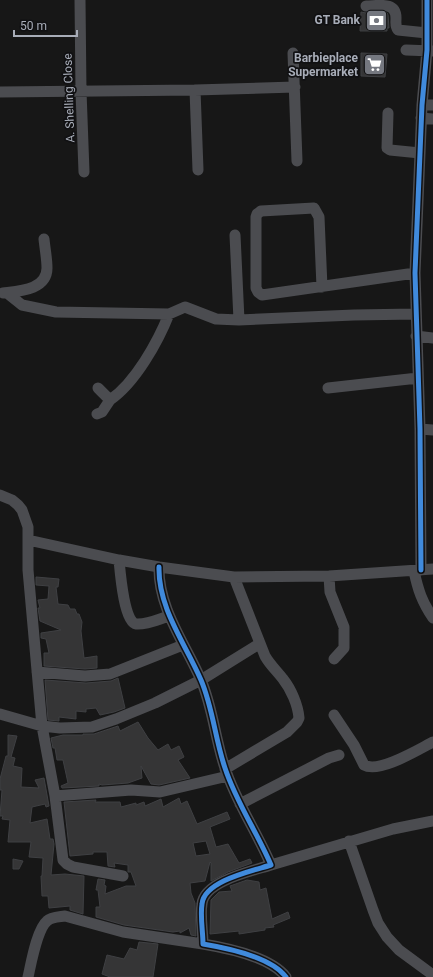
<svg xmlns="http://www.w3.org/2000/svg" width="433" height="977" viewBox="0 0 433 977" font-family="Roboto,sans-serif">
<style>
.building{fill:#353536;stroke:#3f4043;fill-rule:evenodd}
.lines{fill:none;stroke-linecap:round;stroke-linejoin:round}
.minor{stroke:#4b4c50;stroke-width:11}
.cycleway-casing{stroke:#111113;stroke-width:8}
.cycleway{stroke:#408adc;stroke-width:5}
.labels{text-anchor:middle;stroke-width:3.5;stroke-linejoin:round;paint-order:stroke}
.poi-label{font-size:12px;font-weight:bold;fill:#a8adb8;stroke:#111113;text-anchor:end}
.street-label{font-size:12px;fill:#a8adb8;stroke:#111113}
</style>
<rect width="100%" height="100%" fill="#171717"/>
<path class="building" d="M361 12 366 13H387L388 15 389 28H387V31H360Z
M361 53 387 54 385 77 361 76Z
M36 577 59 579 58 587H56L58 604 68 605 70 609H75L77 614H79L82 622 81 631 84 658 97 656V668L85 669 44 666V653H49L46 639 41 638V633L61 630 40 621 38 608H40L38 600 48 599 49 586 36 585Z
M118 678 125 708 114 712 100 715 96 708 86 709V712L76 711V719L59 717V721L48 720 45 680 86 683 111 681Z
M138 722 148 738 158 750 168 744 171 750 179 746 184 757 178 760 190 778 159 785 151 784 141 766 142 778 128 783 102 785 99 784V786L62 788 61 786 68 783 63 760H57L55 748H53L51 738 63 735H83V734H94L118 726 120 731Z
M8 735 17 736 11 757 15 758 13 766 22 768 21 787 39 788 35 780 44 778 49 806 46 807 45 804 32 807 30 823 47 819 50 839H53L54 844 51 875 65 874 84 876 83 914 70 910V906L49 908 48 896H42L41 876H42L43 858 29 857 31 842H8L10 820 2 819 3 816H0L2 790H0V779L6 756H8Z
M179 798 181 804 187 801 197 824 227 812 230 819 210 827 216 847 228 844 239 863 250 859 252 863 228 872 211 881V863L210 862 205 881 190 883 191 893 195 903 196 936 191 935 189 928 180 933V931L173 932 124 925 96 917V907H100L98 890H96L98 879 105 880 104 885 106 886 105 894 126 886H136L131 872H128V865L114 863 115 867 108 866 107 852H93V854L70 856 64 802 96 800 95 802H120L121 807 136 803V805L144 802 145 806 161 799 163 807ZM206 841 210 854 196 856 193 843Z
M13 859 23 861 19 869H13Z
M247 880 259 882 260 890 266 888 272 919 288 912 290 918 273 925 274 927 265 928V930L239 934V931L210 934 211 900 219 892 232 891 230 886Z
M139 942 158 944 153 977H110L102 974 107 955 124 959 130 948 137 950Z"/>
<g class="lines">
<path class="minor" d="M80 0 81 91 84 172
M366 6C378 6 396 1 396 18 396 23 395 26 398 30L427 33
M406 50 432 51
M293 53 297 161
M195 90 198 170
M0 92 195 90 295 87
M422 105H433
M388 113 387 148 390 150 420 153
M421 118 433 119
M235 235 239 320
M322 287 319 217 314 208 261 211 257 214 256 217V288L258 292 262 295 415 273
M3 293C19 291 47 290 47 268 47 259 45 249 44 239
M7 293 22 305 56 312 169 314
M416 336 433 338
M98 388 110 400C135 383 158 342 169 314L185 307 216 319 239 320 354 315 415 314
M328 388 418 378
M97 414 102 412 110 400
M420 429 433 430
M0 495 12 500 18 505 22 510 28 527V570L42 726 55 796 63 860 67 864 73 867 123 876
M28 540 119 560 159 567 234 577 329 576 433 569
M119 560C120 570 124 623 136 624 147 625 159 619 169 616
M159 567C158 608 185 643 201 680 213 708 215 739 225 768 236 802 257 832 271 865 252 871 204 881 202 904 200 916 203 932 203 944 227 948 271 957 286 977
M421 570 420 429 415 273 422 105 427 50V0
M414 571C418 590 422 602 433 618
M329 576 330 592 344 627V648L334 659
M37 672 85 676 110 674 183 645
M0 714 42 726 60 728 92 727 116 719 155 703 201 680 259 644
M334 715 354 745 364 765C379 774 419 749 433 742
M225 769 287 732 297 722 299 718C298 705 291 689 283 679 277 671 270 665 265 656L234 577
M55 796 131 790 160 792 228 776
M240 804 329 758 339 755
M349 841 373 910 378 923 387 937 399 950 433 975
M271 865 393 829 433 821
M28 977C31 964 37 929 47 921 51 917 59 917 65 916L123 932 203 944"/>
<defs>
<path id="cycleway" d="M159 567C158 608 185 643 201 680 213 708 215 739 225 768 236 802 257 832 271 865 252 871 204 881 202 904 200 916 203 932 203 944 227 948 271 957 286 977
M421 570 420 429 415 273 422 105 427 50V0"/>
</defs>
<use href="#cycleway" class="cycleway-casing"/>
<use href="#cycleway" class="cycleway"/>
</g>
<defs>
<symbol id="bank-square" viewBox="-11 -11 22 22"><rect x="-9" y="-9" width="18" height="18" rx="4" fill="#757880" stroke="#111113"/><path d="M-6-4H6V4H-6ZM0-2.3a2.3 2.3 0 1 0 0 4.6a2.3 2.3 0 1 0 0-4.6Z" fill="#fff"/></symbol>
<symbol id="supermarket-square" viewBox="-11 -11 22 22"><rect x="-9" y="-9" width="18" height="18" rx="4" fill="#757880" stroke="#111113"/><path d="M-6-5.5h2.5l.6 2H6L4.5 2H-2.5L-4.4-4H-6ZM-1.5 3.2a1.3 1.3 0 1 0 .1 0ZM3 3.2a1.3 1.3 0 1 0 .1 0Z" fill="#fff"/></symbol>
</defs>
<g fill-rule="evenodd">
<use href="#bank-square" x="364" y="8" width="25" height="25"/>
<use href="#supermarket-square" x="362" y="52" width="25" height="25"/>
</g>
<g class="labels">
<g class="poi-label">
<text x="360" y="24">GT Bank</text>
<text x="358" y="62">Barbieplace<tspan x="358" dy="14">Supermarket</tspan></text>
</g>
<g class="street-label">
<text transform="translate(69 98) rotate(-92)" y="4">A. Shelling Close</text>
</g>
</g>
<path d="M14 30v6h63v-6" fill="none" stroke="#a8adb8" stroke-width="2"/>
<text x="20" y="30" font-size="12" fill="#a8adb8" stroke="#111113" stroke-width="3" paint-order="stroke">50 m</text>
</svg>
